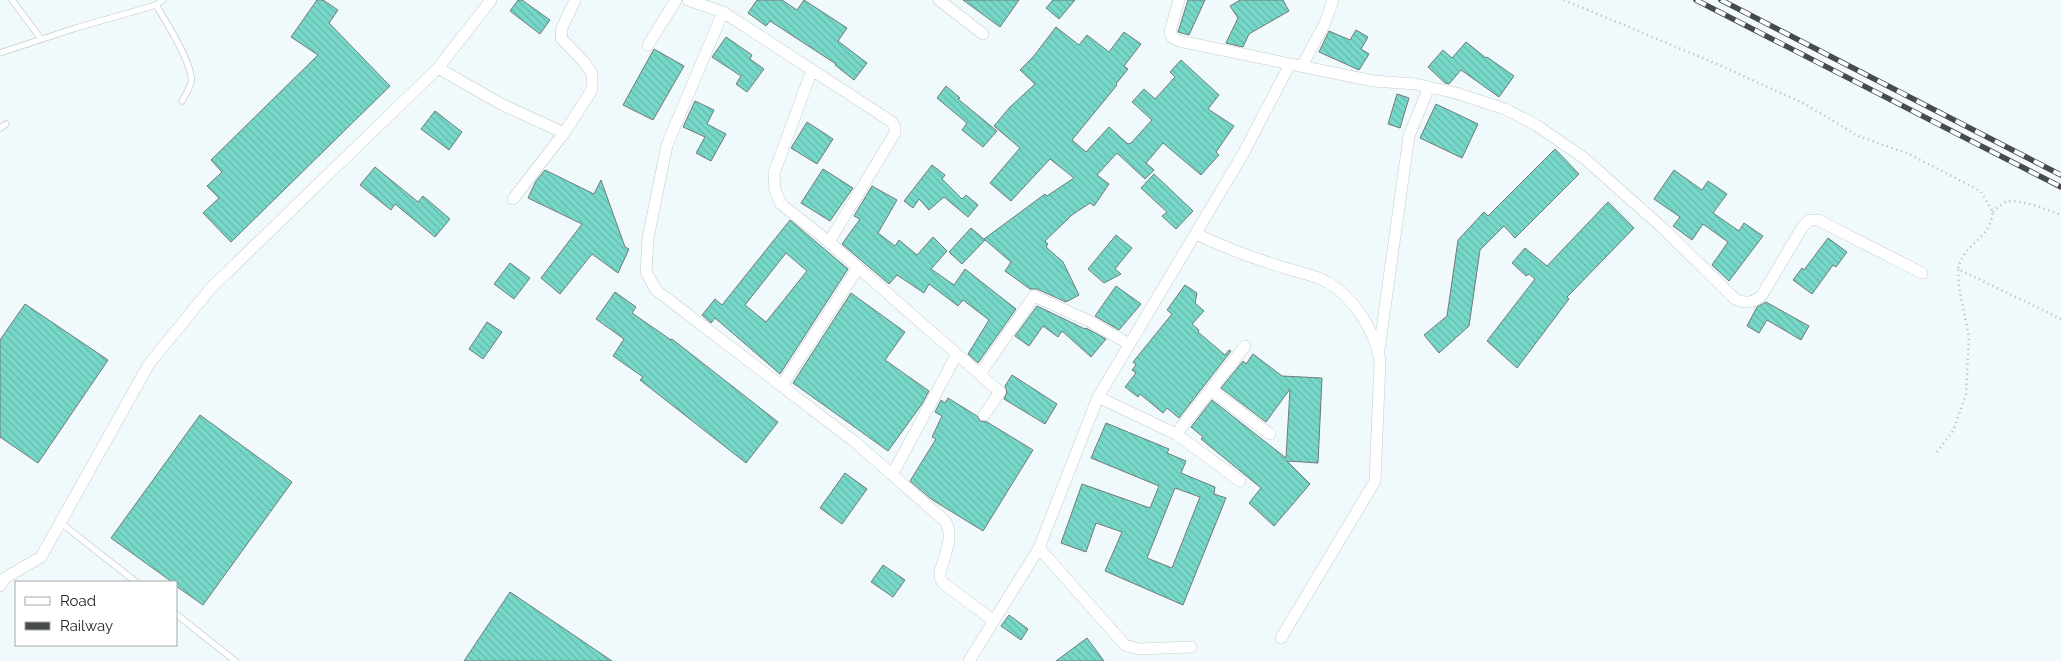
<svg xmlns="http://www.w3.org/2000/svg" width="2061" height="661" viewBox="0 0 2061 661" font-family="Raleway,sans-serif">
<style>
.building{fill:url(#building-back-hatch);stroke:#727a79;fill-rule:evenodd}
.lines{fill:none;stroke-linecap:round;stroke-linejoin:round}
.lane-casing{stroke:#c4cccf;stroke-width:7}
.street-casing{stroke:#c4cccf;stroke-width:12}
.path{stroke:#b0b7b9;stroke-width:2.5;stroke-dasharray:1 4;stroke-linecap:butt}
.lane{stroke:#fff;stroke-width:5.5}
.street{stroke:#fff;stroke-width:11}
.rail-casing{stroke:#474b4c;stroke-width:5.5}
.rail{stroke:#fff;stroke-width:4;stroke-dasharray:11;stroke-linecap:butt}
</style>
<defs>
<pattern id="building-back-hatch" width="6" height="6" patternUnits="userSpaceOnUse" patternTransform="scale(1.25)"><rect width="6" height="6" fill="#76d8c8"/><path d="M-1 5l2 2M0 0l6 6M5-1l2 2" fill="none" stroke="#66b9ac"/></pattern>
</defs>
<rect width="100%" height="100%" fill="#f0f9fb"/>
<path class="building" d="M317 0H323L338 10 329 23 390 86 231 242 203 213 219 198 207 186 222 172 211 160 318 55 291 37Z
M518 0H522L550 20 540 34 510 11Z
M757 0H782L797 10 804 0 847 28 838 41 867 63 854 80 835 65 836 64 770 21 766 26 748 13Z
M963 0H1019L1000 27Z
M1053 0H1075L1059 19 1046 8Z
M1188 0H1205L1189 35 1178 32Z
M1240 0H1283L1289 11 1249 34 1243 47 1226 43 1238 18 1230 6Z
M1056 27 1079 45 1087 35 1109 52 1124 32 1141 44 1124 66 1128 69 1116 84 1117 85 1072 140 1086 152 1109 127 1128 144 1131 143 1152 120 1132 102 1144 89 1155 99 1175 77 1170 72 1181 60 1219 95 1208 109 1234 126 1216 152 1219 155 1201 175 1163 143 1146 163 1154 170 1145 179 1117 153 1097 175 1109 184 1094 206 1090 203 1072 215 1045 241 1048 244 1046 247 1063 262 1079 295 1066 302 1037 289H1030L1005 271 1011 262 984 239 1045 194 1047 196 1074 178 1050 159 1011 201 990 183 1020 148 994 126 1010 107 1035 84 1020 70 1033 57Z
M1356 30 1368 37 1361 49 1369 54 1359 70 1319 52 1329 31 1350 40Z
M726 37 752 55 750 59 764 69 747 92 736 84 741 76 712 57Z
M1466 42 1486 58 1487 57 1514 76 1499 97 1461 70 1449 84 1445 83 1428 67 1443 50 1452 58Z
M654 49 684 66 653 120 623 105Z
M946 86 960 98 958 99 997 131 983 147 962 130 967 123 937 98Z
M1397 94 1409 98 1400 128 1388 124Z
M695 101 714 110 707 124 726 134 711 161 696 153 705 137 683 127Z
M1436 104 1478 124 1462 158 1420 138Z
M435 111 462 132 449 150 421 129Z
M807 122 833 139 817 164 791 148Z
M1555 149 1579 174 1515 238 1504 226 1480 250 1469 326 1439 353 1424 335 1447 316 1458 240 1484 212 1488 216Z
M932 165 945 175 942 179 962 199 966 195 978 205 968 217 944 197 929 210 919 199 913 208 904 201Z
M375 167 418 202 423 196 450 219 435 237 395 204 391 210 360 185Z
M823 169 853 188 830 221 801 203Z
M545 170 594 194 601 180 625 247 629 249 618 273 592 254 560 294 541 278 582 224 528 198 536 181Z
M1674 170 1702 190 1708 181 1727 194 1713 213 1739 231 1744 223 1763 236 1729 281 1712 265 1728 242 1703 224 1692 240 1673 226 1680 217 1654 199Z
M1154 174 1193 211 1176 229 1162 216 1167 212 1141 188Z
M872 186 897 200 878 233 895 246 899 240 917 255 933 237 947 251 931 269 954 285 965 269 1016 309 978 363 968 354 989 320 963 300 958 306 929 284 924 293 897 275 889 284 842 244 860 219 854 216Z
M1608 202 1634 228 1567 297 1569 299 1517 368 1487 341 1535 279 1529 274 1526 276 1512 263 1525 248 1547 266Z
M790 220 848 269 780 374 715 318 711 323 702 315 715 299 722 305ZM786 253 807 271 766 322 745 305Z
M971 228 985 240 962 264 949 252Z
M1116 235 1132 248 1115 269 1121 274 1104 283 1088 269Z
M1828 238 1847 252 1836 267 1833 265 1812 294 1793 280 1802 268 1804 270Z
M510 263 530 278 514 299 494 284Z
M1185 285 1197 293 1195 303 1204 311 1192 324 1199 330 1198 332 1225 355 1229 350 1231 351 1179 418 1167 408 1163 413 1140 394 1138 397 1125 387 1136 373 1132 370 1136 365 1133 362 1172 314 1167 310Z
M1116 286 1141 304 1119 330 1095 316Z
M615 292 636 307 632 313 671 340 672 339 778 422 746 463 640 380 643 377 613 356 624 339 596 319Z
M851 293 905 332 885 360 929 391 922 404 888 451 793 383Z
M1766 302 1809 326 1801 340 1767 320 1759 333 1747 326 1757 307Z
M25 304 108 360 38 463 0 437V340Z
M1037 306 1085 329 1086 328 1106 339 1091 357 1062 331 1058 337 1043 326 1029 346 1015 336Z
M487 322 502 332 483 359 469 349Z
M1253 354 1282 376 1322 378 1318 463 1287 461 1310 484 1274 526 1249 503 1261 488 1201 439 1203 437 1191 427 1212 400 1286 458 1290 389 1266 422 1221 388 1243 361 1246 364Z
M1012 375 1057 404 1045 424 1004 399 1007 392 1005 386Z
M948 398 977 416 980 421 987 422 1033 450 983 531 931 499 910 481 936 439 932 437 942 416 935 412 941 400 945 403Z
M200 415 292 482 203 605 176 586V582H172L111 538Z
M1106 423 1169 449 1167 453 1186 461 1181 473 1215 487 1214 494 1226 498 1183 605 1105 571 1122 532 1096 523 1086 552 1061 543 1082 484 1150 508 1159 486 1091 458ZM1175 488 1200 497 1172 568 1147 558Z
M845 473 867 489 842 524 820 508Z
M883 565 905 580 893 597 871 582Z
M510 592 612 661H464Z
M1009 615 1028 629 1021 640 1001 626Z
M1087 638 1104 661H1056Z"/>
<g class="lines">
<defs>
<path id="lane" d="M12 0 41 39
M156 5C165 20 195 67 191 83 189 89 185 96 182 101
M0 53 76 28 156 5 163 0
M0 128 6 124
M61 523 136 582
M176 614 235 661"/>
<path id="street" d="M688 0 723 12 892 122 895 128V133L829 242
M939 0 983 34
M1179 0 1170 32 1172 37 1179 41 1373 81 1415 84 1456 93 1505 109 1536 125 1584 158 1666 231 1735 299C1747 304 1753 303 1762 295L1803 226 1810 220H1818L1922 273
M723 12 667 145 648 238 646 272 656 290 855 442 946 522C954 538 944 556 940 573V578L944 584 994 621
M648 45 676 0
M1302 66 1325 23 1333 0
M438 68 501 104 564 133
M812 70 774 173 775 190 781 204 829 242 1000 392 984 415
M513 199 564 133 592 90V74L585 63 561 38 562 28 575 0
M1196 234C1224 247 1252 258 1282 267 1297 272 1316 275 1329 283 1355 299 1375 331 1380 361L1375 481 1281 638
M1379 350 1409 136 1429 87
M980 374 1034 296 1089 321 1129 344
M782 385 858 268
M1212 391 1270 434
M1098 397 1176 434 1240 481
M1176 434 1245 346
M892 475 957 354
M1039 548 1125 645 1139 649 1191 647
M0 586 5 578 41 557 149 364 211 288 438 68 491 0
M969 661 1039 548 1098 397 1243 154 1290 64"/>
</defs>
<use href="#lane" class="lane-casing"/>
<use href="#street" class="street-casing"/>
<path class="path" d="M1564 0 1717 64 1805 104 1858 136 1909 154 1971 186 1981 192 1993 212C1992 216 1992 220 1990 224 1982 241 1961 249 1958 269L2061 319
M1993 212C1997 208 2001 204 2006 202 2018 198 2049 210 2061 215
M1937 452 1953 431 1966 395 1969 337 1959 287 1958 269"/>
<use href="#lane" class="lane"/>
<use href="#street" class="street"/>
<defs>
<path id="rail" d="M1696 0 2061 187
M1721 0 2061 175"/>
</defs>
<use href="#rail" class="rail-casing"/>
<use href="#rail" class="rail"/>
</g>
<rect x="15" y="581" width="162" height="65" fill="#ffffff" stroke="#a7a8a9"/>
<rect x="25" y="597" width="25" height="8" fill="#ffffff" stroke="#a7a8a9"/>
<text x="60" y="606" font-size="15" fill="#232627">Road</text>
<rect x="25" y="622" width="25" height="8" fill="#474b4c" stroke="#a7a8a9"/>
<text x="60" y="631" font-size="15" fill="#232627">Railway</text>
</svg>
